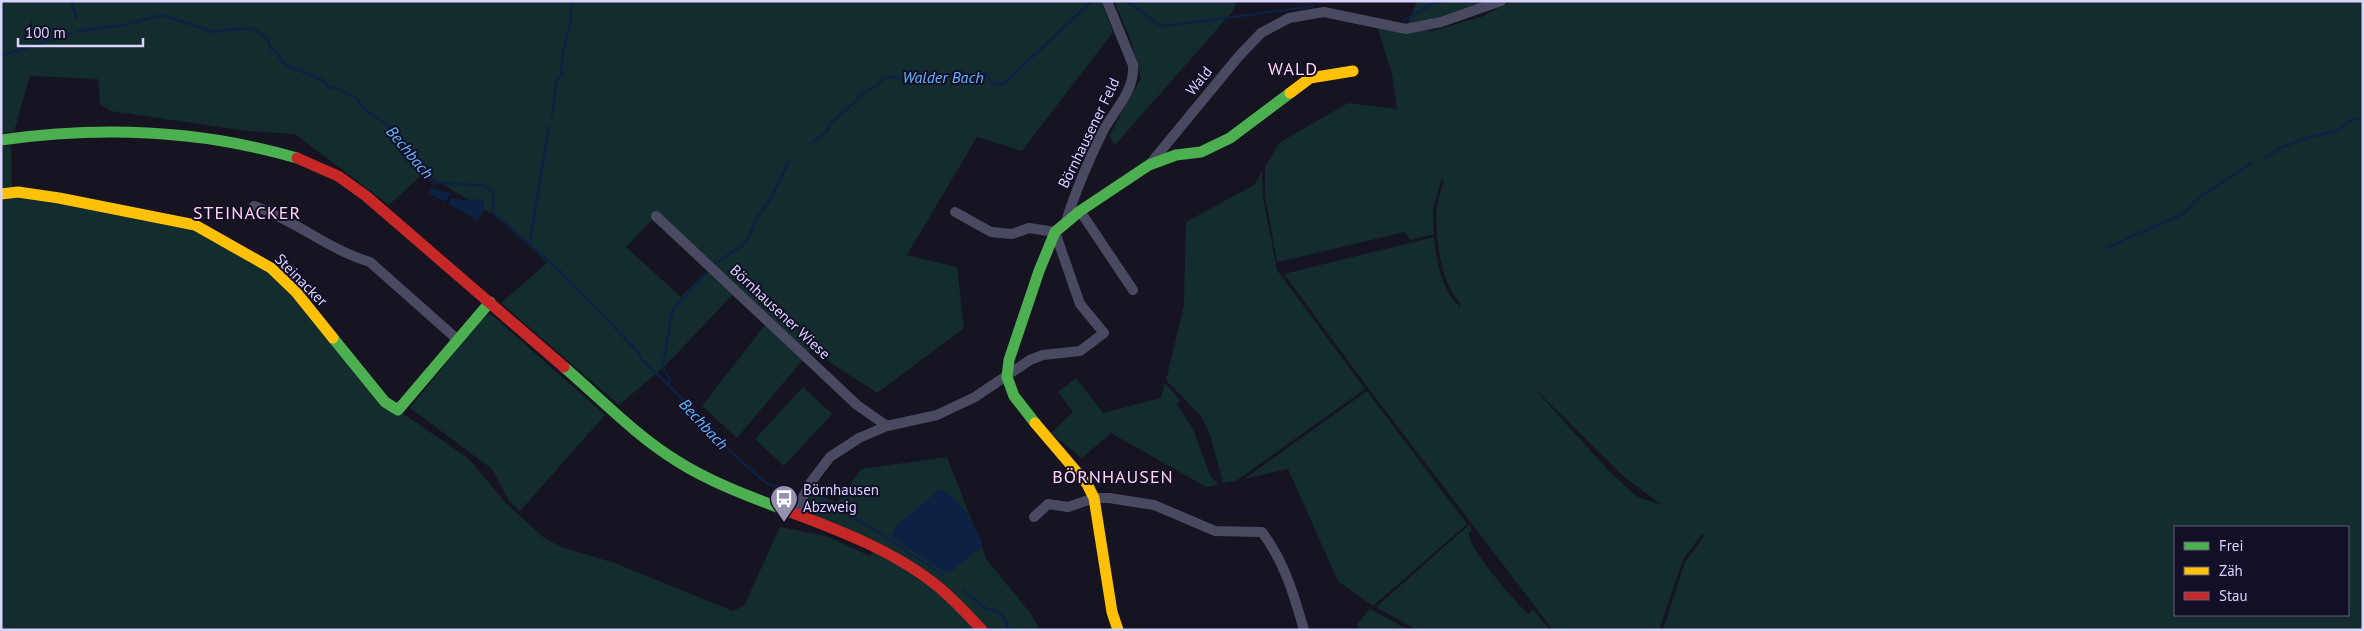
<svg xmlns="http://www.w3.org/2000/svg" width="2364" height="631" viewBox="0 0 2364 631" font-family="'PT Sans',sans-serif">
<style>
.green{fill:#132c2d;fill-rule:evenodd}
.water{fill:#0d2144}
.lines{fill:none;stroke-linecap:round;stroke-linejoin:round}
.stream{stroke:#0d2144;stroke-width:2.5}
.street{stroke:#4a4962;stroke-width:10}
.fast{stroke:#4caf50;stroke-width:11}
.slow{stroke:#ffc107;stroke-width:11}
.jam{stroke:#c62828;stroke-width:11}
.labels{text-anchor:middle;stroke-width:4;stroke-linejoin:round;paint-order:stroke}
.street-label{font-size:15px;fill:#d9d4ff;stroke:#130f26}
.poi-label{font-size:15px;fill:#d9d4ff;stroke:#130f26;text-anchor:start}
.water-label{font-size:16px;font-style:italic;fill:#62b6ff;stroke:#130f26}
.quarter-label{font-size:18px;letter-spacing:1px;fill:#ffd6f0;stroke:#130f26}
</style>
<rect width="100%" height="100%" fill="#161421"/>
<path class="green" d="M1 1H1101L1113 32 1022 151 977 137 907 255 957 267 964 328 877 393 811 350 737 438 702 406 765 325 738 289 665 366 619 405 501 303 547 263 499 218 424 173 389 205 295 134 247 131 111 111 100 104 98 79 30 76 14 132 1 133ZM652 220 707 270 681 297 626 247Z
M1114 1H1236L1233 11 1115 145 1109 136 1141 78 1130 38Z
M1417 1H1494L1489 5 1407 25Z
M1511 1H2363V630H1663L1685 562 1704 536 1702 534 1683 560 1659 630H1553L1368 388 1284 274 1434 237C1436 260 1442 291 1460 307V302C1441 287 1434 231 1437 206 1438 198 1442 188 1444 180L1441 181 1433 209 1434 234 1410 240 1405 232 1282 261H1277L1265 196V167L1279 143 1348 103 1397 109 1392 75 1378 29 1432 31 1484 16ZM1531 385 1623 476 1662 505 1637 497 1610 472ZM2175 527H2348V615H2175Z
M11 145 12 188 1 191V146Z
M1262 172 1263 197 1277 270 1365 389 1236 481 1223 483 1210 434 1201 416 1166 380 1184 306 1186 222 1254 185Z
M13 195 195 225 271 268 398 410 469 459 507 504 543 537 561 547 615 563 733 611 744 606 780 527 826 536 870 556 877 545 819 519 807 508 810 491 837 503 861 469 947 457 987 560 1031 614 1040 630H1V199Z
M486 314 492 315 605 415 520 511 509 501 492 469 410 408Z
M1076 378 1103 413 1161 398 1165 383 1180 400 1177 405 1193 429 1210 475 1219 485 1206 487 1111 433 1082 458 1051 433 1073 412 1058 392Z
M803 387 832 414 784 466 755 439Z
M1367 391 1467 524 1373 606 1338 581 1288 469 1244 479Z
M1469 525 1472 530 1469 533C1467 548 1516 602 1528 614L1533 609 1550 630H1417L1376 607Z
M1370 609 1409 630H1360L1357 624Z"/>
<path class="water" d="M432 188 451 193 445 202 428 193Z
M452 198 463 200 484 199V210L478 221 448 204Z
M939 490C962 497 971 522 982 542L980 548 948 574 893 538 892 534 896 526Z"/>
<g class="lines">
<path class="stream" d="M71 1 77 19
M1127 1 1158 24 1165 26 1314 6
M1404 20 1433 4 1443 1
M79 31 123 25 162 15 214 32 234 29 253 28 268 39 271 49 276 51 284 64 322 80 329 87 338 89 356 98 364 109 392 128 417 164 433 182 485 186 492 191 494 200 492 212 561 272 638 352 642 360 682 398 730 451 766 483 793 491
M1 56 73 33
M552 117 557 80 562 75C560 57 566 42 570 24 571 19 570 10 572 1
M813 142 827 131 831 123 857 100 860 95 878 85 883 79 893 76 904 80H912L933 76 940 81 948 75 987 74 991 82 1002 85 1092 1
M2266 157 2280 148 2307 138 2338 130 2351 120 2363 118
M530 243 549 127
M2106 248 2185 213 2198 198 2253 162
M713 265 742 246 748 239 758 216 768 203 789 161
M668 385 670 380 663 367 672 311 708 271
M820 498 881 534 943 575
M964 591 985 608 1002 613 1009 630"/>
<path class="street" d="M1150 164 1239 56 1261 33 1289 18 1324 12 1406 29 1441 22 1501 1
M254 206C295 220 329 250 370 262L458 340
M1080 211 1133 290
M656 216 857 405 887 426
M1066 222C1075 192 1088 162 1102 133 1113 111 1135 92 1133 65L1107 1
M794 514 811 482 830 457 859 438 887 426 937 415 975 397 1030 360 1043 355 1080 351 1104 333 1080 304 1055 232 1029 228 1012 234 991 232 955 212
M1034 517 1048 504 1068 507 1094 498H1109L1154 505 1215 531 1262 532C1284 561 1294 595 1304 630"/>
<path class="fast" d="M1 140C100 126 201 130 297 158
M333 338 385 402 398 410 490 302
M564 367C601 399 635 435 677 461 710 482 748 496 785 510
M1035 423 1014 396 1007 377 1009 360 1039 271 1055 232 1080 211 1149 165 1176 155 1201 152 1230 138 1290 93"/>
<path class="slow" d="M1290 93 1310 78 1353 71
M1 194 18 192 59 198 195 225 271 268 296 292 333 338
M1035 423 1087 484 1094 498 1112 612 1118 630"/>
<path class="jam" d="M297 158 338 176 366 196 564 367
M785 510C839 530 897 552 941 589 956 602 969 616 982 630"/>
</g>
<defs>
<symbol id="bus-pin" viewBox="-11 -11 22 30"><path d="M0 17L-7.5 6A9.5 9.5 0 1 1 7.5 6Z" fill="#9591b1" stroke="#130f26"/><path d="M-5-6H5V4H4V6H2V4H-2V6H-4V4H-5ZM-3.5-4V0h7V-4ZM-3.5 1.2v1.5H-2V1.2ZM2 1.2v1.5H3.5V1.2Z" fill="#fff"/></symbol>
</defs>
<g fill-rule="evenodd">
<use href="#bus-pin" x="768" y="483" width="32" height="43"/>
</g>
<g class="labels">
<g class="street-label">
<text transform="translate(1199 81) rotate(-51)" y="5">Wald</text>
<text transform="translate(1089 133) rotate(-64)" y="5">Börnhausener Feld</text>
<text transform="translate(301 280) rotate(45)" y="5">Steinacker</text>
<text transform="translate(780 312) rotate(43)" y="5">Börnhausener Wiese</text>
</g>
<g class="poi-label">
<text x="803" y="495">Börnhausen<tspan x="803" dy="17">Abzweig</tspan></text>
</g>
<g class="water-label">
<text x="943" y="83">Walder Bach</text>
<text transform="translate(410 152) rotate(50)" y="6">Bechbach</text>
<text transform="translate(704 424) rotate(47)" y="6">Bechbach</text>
</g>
<g class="quarter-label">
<text x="1293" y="75">WALD</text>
<text x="247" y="219">STEINACKER</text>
<text x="1113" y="483">BÖRNHAUSEN</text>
</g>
</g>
<rect width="2364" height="631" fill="none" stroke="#d9d4ff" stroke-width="5"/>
<rect x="2174" y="526" width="175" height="90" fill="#130f26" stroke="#625e7d"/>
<rect x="2184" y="542" width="25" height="8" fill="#4caf50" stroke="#625e7d"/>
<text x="2219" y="551" font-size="15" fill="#d9d4ff">Frei</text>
<rect x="2184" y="567" width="25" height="8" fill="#ffc107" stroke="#625e7d"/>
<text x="2219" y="576" font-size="15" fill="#d9d4ff">Zäh</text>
<rect x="2184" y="592" width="25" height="8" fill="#c62828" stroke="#625e7d"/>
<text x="2219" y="601" font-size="15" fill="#d9d4ff">Stau</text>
<path d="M18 38v8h125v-8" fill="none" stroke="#d9d4ff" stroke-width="2.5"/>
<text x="25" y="38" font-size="15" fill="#d9d4ff" stroke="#130f26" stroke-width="4" paint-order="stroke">100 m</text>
</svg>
